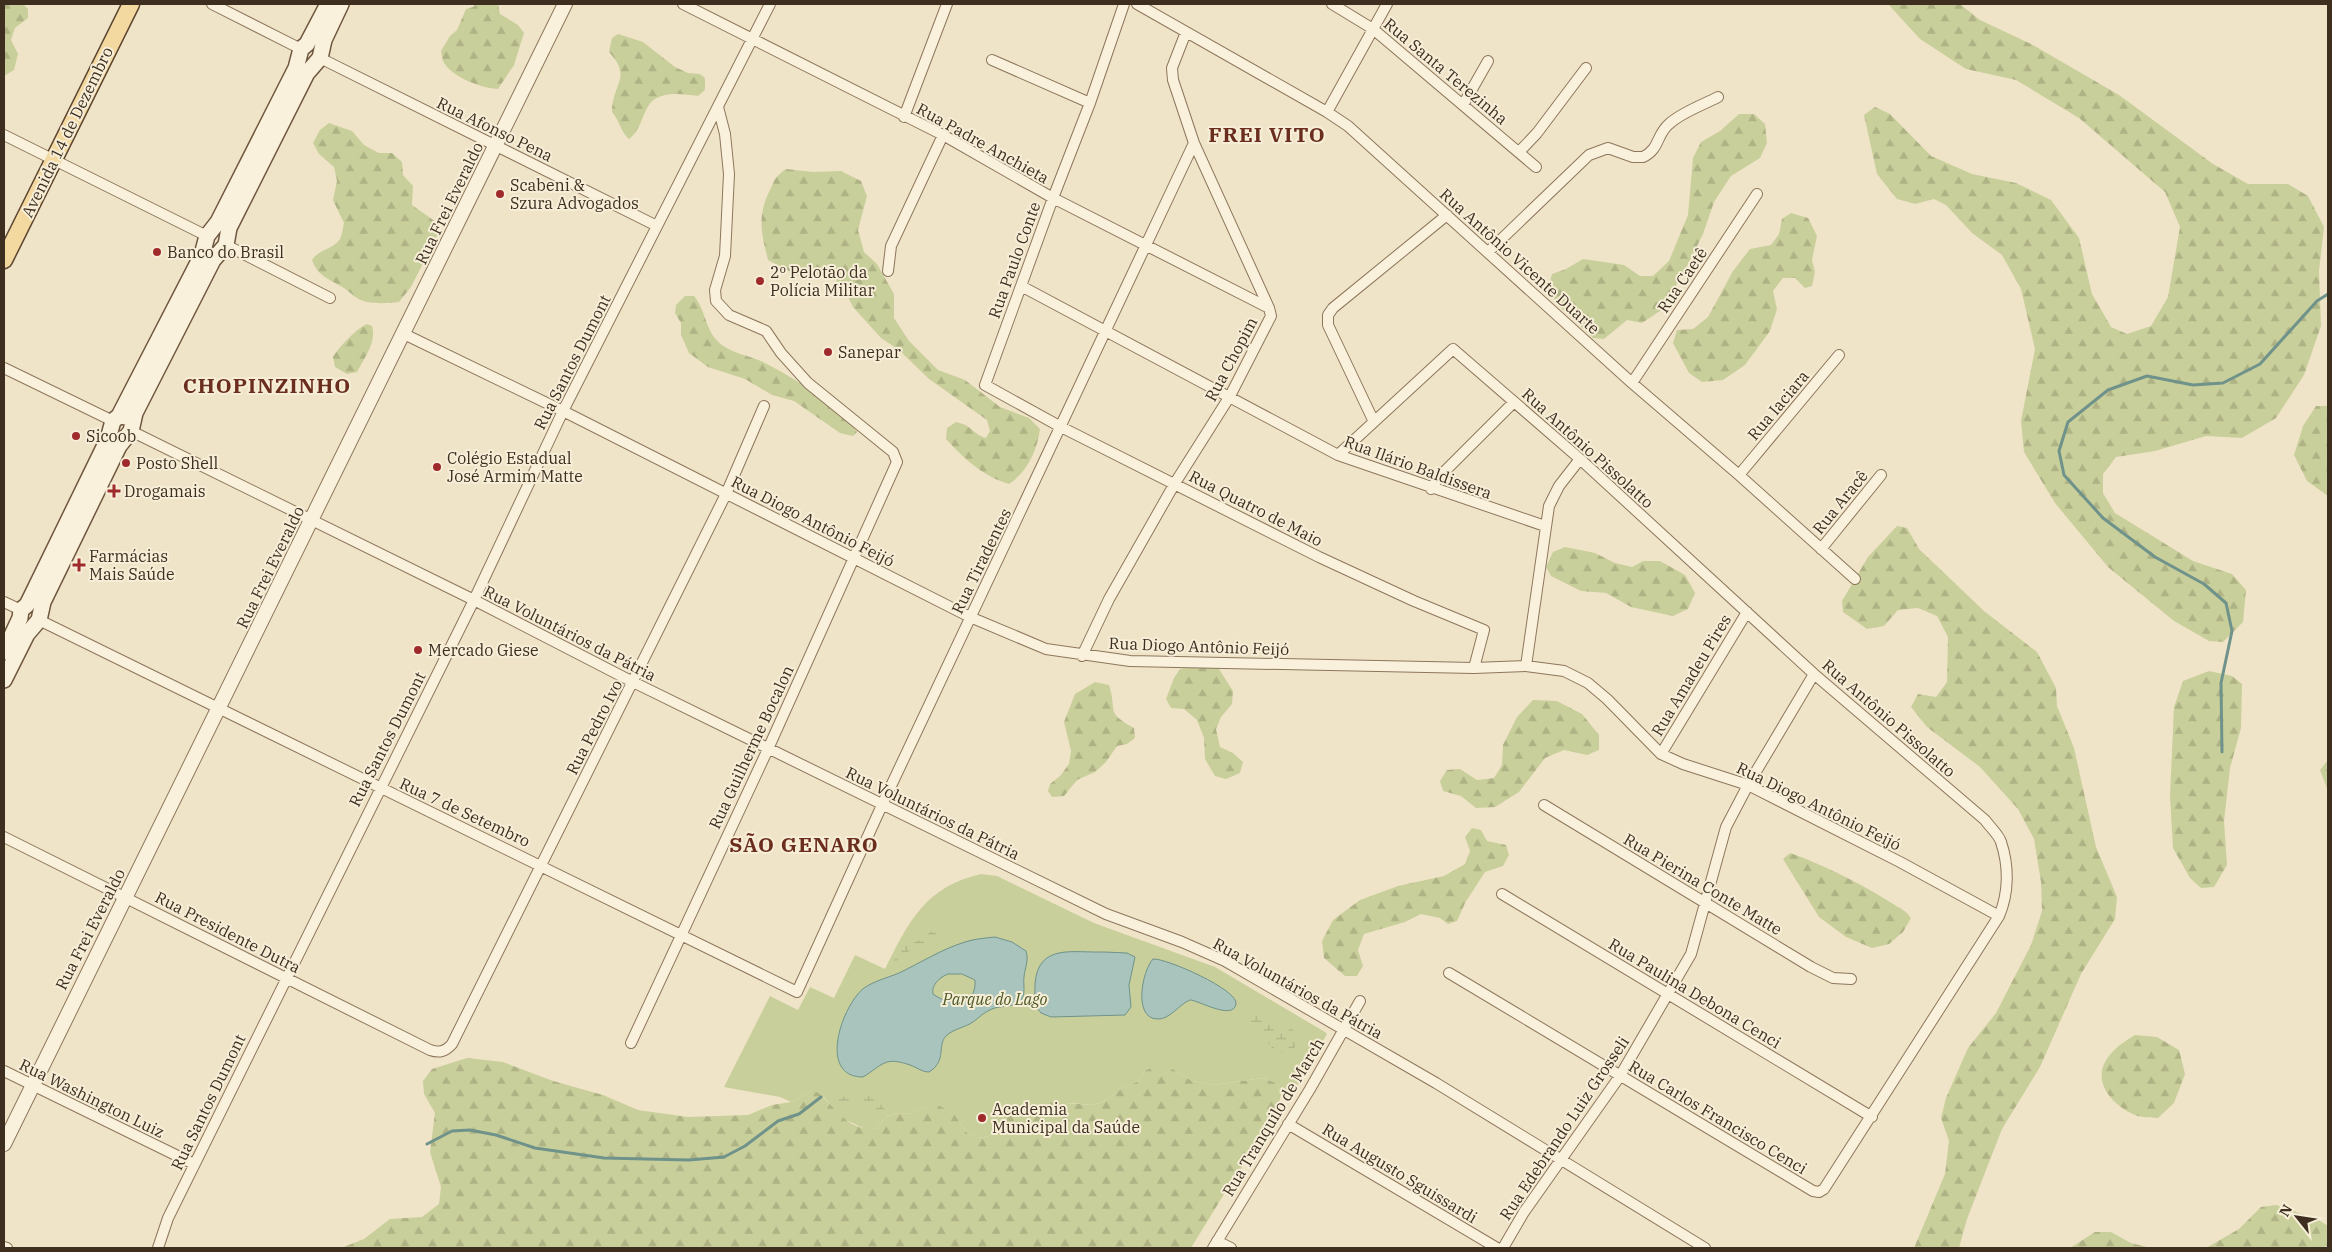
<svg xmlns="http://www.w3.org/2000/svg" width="2332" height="1252" viewBox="0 0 2332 1252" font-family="'IBM Plex Serif',serif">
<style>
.green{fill:#c9cf9b}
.forest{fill:url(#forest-firs)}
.wetland{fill:url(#wetland-marsh)}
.water{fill:#a9c4bc;stroke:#6f938a;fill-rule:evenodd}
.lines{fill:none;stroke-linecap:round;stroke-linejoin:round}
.stream{stroke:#6f938a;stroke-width:3}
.minor-casing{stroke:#8d765c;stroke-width:12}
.tertiary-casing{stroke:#8d765c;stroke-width:16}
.secondary-casing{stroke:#6f573f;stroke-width:18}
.primary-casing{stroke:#5b4430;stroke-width:19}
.minor{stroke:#faf1dc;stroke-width:10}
.tertiary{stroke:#faf1dc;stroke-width:14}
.secondary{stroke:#faf1dc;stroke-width:15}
.primary{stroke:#f3d9a0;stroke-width:16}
.poi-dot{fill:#9e2a2b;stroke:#f7eed8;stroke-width:2}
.labels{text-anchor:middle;stroke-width:4;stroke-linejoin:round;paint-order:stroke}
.street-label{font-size:16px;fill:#3d2e20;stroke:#f7eed8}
.poi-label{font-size:16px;fill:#3d2e20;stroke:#f7eed8;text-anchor:start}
.park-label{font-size:16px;font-style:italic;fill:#4d5a26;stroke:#f7eed8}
.district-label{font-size:21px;font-weight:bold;letter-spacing:1px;fill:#6b2e1e;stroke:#f7eed8}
</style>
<defs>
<pattern id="forest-firs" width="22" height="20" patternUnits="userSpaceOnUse" patternTransform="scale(1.25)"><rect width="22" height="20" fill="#c9cf9b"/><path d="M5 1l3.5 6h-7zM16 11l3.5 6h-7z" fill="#aeb285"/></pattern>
<pattern id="wetland-marsh" width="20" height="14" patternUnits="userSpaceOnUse" patternTransform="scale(1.25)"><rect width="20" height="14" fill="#c9cf9b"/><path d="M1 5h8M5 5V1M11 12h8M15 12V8" fill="none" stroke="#aeb285"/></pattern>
</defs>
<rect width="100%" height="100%" fill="#f0e4c8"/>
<path class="green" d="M981 874 997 876 1094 923 1215 967 1325 1032 1327 1034 1291 1098 1281 1094 1276 1083 1263 1078 1214 1085 1192 1081 1171 1068 1145 1071 1137 1082 1125 1086 1103 1102 1092 1105 1071 1103 1004 1120 989 1136 978 1138 967 1133 955 1115 926 1107 910 1114 897 1113 886 1117 877 1128 867 1130 842 1118 824 1097 810 1092 791 1102 780 1097 724 1087 770 996 798 1010 810 987 834 998 855 955 885 969C909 921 925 887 981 874Z"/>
<path class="forest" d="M4 4H23L28 9V18L15 28 11 40 18 54 14 70 4 76Z
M476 4H498L500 14 518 25 524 33 514 65 498 89C481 88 454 78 444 63 442 60 442 55 441 51L450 36 457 30 466 9 473 7Z
M1888 4H1960L1980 20 2031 44 2119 95 2213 164 2248 184H2288L2308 196 2324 227 2319 271 2321 326 2304 375 2276 418 2242 438 2206 436 2155 451 2116 457 2103 474V493L2115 513 2193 561 2232 574 2246 590 2243 622 2223 642 2209 641 2174 621 2108 567 2055 503 2024 452 2021 421 2035 349 2021 289 2002 255 1972 233 1946 205 1934 199 1915 204 1897 199 1877 174 1864 115 1875 107 1890 114 1931 156 1972 174 2016 183 2051 200 2079 238 2092 294 2111 327 2127 334 2151 326 2168 297 2180 227 2165 192 2079 118 2016 80 1966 69 1920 39Z
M618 34 643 42 675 67 688 73 700 74 705 78V90L698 96C683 94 659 90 649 105 641 117 641 130 629 139 621 132 619 120 612 112 612 83 633 78 609 52L612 38Z
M1739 114H1754L1765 124 1767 143 1760 158 1731 176 1714 202 1703 234 1682 276 1660 311 1642 323 1627 320 1604 339 1593 338 1558 305 1548 289 1552 274 1566 269 1583 259 1624 265 1640 276H1653L1669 261 1688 215 1693 158 1701 142 1720 131Z
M329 123 352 131 364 145 379 153H392L402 162 403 175 413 186 412 205 436 222 439 232 411 287 399 302C389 303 377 304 367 302 357 300 351 293 344 288 331 280 317 276 312 260 320 248 333 250 340 239 342 235 343 228 344 223L333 200 337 181 334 167 319 154 313 143 320 130Z
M786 169 813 172 841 171 861 181 867 196 858 230 864 252 877 264 894 294V318L909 341 938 370 965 380 1000 407 1029 418 1040 429C1037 451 1027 472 1009 484 984 477 963 458 946 439L947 428 956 422C972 425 974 435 986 438L990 431 987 420 929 379 899 350 881 338 853 307 844 289 834 278 821 274 804 279 768 260C762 235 757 219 768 194 775 181 773 178 786 169Z
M1791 213 1808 218 1817 236 1812 260 1815 272 1812 286 1805 288 1795 278H1783L1773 291 1777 309 1770 331 1745 365 1723 380 1702 382 1689 373 1673 343 1677 330 1693 329 1708 317 1733 271 1750 249 1771 245 1779 234 1782 219Z
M685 296H694C708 314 704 331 722 345 733 353 749 356 761 361 785 372 846 410 857 432L853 436 840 433 794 401 772 395 745 379 708 367 689 353 681 335V323L675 313 676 305Z
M367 324 372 326C377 342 364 358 357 372L347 374 335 367 333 357C338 348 357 328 367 324Z
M2316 406H2328V496L2307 481 2294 455 2303 426Z
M1897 526 1907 528 1919 549 1984 611 2037 652 2056 688 2057 706 2074 748 2096 847 2117 897 2115 919 2081 974 2040 1067 2002 1129 1967 1219 1959 1248H1914L1945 1174 1949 1141 1941 1118 1946 1098 1968 1048 1996 1013 2031 945 2042 911 2041 882 2034 839 2018 809 1980 767 1927 727 1911 707 1918 694 1936 697 1947 682 1948 637 1937 616 1918 608 1898 610 1884 626 1867 629 1843 612 1842 601 1868 557Z
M1565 547 1595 553 1615 563 1632 567 1643 561H1660L1685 575 1695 593 1688 609 1673 616 1631 607 1606 593 1581 591 1551 576 1546 567 1553 552Z
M1204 666 1219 669 1233 691 1232 704 1221 717 1216 729 1220 747 1233 753 1243 762 1240 773 1226 779 1215 776 1205 759 1204 738 1197 720 1184 709 1171 708 1166 699 1174 678 1180 669Z
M2209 671 2232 676 2242 684 2241 728 2230 768 2224 821 2227 865 2214 887 2201 888 2190 878 2173 848 2170 796 2174 707 2183 681Z
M1095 682 1109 685C1118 712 1104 711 1134 728L1135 738 1127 744 1117 746 1106 762 1095 772 1077 780 1064 796 1052 797 1048 791 1050 784 1060 776 1069 764 1071 751 1064 722 1075 694Z
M1533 700 1557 701 1582 714 1599 735V750L1587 755 1564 750 1545 758 1519 792 1495 807 1476 808 1461 796 1443 791 1440 781 1447 770 1460 769 1477 780 1494 778 1502 765 1503 745 1517 717Z
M2328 760V791L2320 770Z
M1472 828 1481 830 1487 841 1506 845 1509 855 1503 866 1485 872 1465 903 1457 921 1448 924 1440 918 1421 914 1405 922 1364 934 1358 950 1363 966 1357 976H1345L1324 958 1322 941 1333 920 1360 900 1398 886 1444 876 1465 864 1470 851 1465 837Z
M1790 853C1832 868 1869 888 1906 912L1911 918 1903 932 1889 944 1872 948 1846 937 1819 917 1783 859Z
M2135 1035 2157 1037 2179 1050 2185 1074 2174 1103 2158 1118C2151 1117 2142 1118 2135 1115 2117 1108 2094 1087 2104 1064 2110 1051 2123 1042 2135 1035Z
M467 1058 503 1062 553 1081 603 1095 638 1110 688 1117 748 1115 772 1105 791 1102 810 1092H817C836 1106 847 1133 877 1128L886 1117 898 1113 910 1114 926 1107 940 1106 955 1115 967 1133 978 1138 989 1136 1004 1120 1023 1106 1051 1102 1092 1105 1103 1102 1125 1086 1137 1082 1145 1071 1157 1065 1171 1068 1192 1081 1214 1085 1263 1078 1276 1083 1281 1094 1276 1118 1229 1186 1191 1248H341L364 1239 390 1219 422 1217 439 1204 441 1187 430 1152 435 1113 424 1094 423 1081 432 1069Z
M2276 1205 2317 1219 2328 1226V1246L2318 1248H2206L2239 1229 2261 1207Z
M2095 1232H2111L2131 1243 2151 1248H2070Z"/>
<path class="wetland" d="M935 930 937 933C928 944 917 947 906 953 900 956 899 961 894 962 899 937 903 948 918 941 924 938 928 932 935 930Z
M1249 1014C1259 1014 1263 1018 1270 1022 1278 1027 1289 1024 1295 1032 1307 1047 1280 1062 1268 1043 1267 1041 1267 1038 1266 1036 1261 1029 1249 1029 1245 1019Z
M822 1090 850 1099 869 1096 878 1101 887 1112H879L866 1104 842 1102 828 1096 824 1097 817 1092Z"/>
<path class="water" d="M995 937 1012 942 1026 951C1029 961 1025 967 1024 977 1023 983 1026 995 1021 1000 1014 1008 1001 1005 992 1009 984 1012 980 1017 973 1022 966 1027 953 1029 946 1036 937 1045 947 1061 929 1072 922 1072 916 1067 910 1065 884 1056 883 1065 863 1077 817 1077 842 1005 864 988 874 981 887 978 899 973 920 963 942 949 965 942 974 939 985 938 995 937ZM948 974H962L975 980C977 1008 949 1006 933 994 931 985 940 977 948 974Z
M1104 952 1127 953 1135 957 1129 985 1131 1007 1125 1015 1051 1017 1041 1013C1033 1004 1035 996 1035 984 1038 943 1073 953 1104 952Z
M1153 959C1166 958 1239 990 1236 1004 1233 1021 1198 1000 1190 1000 1179 1004 1170 1020 1157 1019 1133 1018 1142 971 1153 959Z"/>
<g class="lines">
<path class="stream" d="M2222 752 2221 683 2232 631 2226 603 2204 584 2155 557 2103 518 2064 475 2059 451 2068 422 2108 390 2147 376 2193 385 2223 383 2260 364 2317 301 2328 294
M427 1144 452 1131 470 1130 496 1135 535 1148 604 1158 689 1160 724 1157 745 1146 778 1121 799 1114 821 1097"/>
<defs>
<path id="minor" d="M212 4 301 49
M683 4 943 135 1053 198 1269 308
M1124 4 1090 103 1053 198 985 385 1061 427 1319 557 1414 601 1484 630 1474 668
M1137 4 1327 112 1348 126 1632 383 1739 475 1855 579
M1332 4 1373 29 1536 167
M320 58 657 226
M992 60 1090 103
M1463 105 1488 61
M1327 112 1387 4
M904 117 947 4
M4 135 207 236
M1519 152 1537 133 1586 68
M226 245 330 298
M1488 252 1589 155 1608 148 1633 157H1643C1660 149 1656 135 1669 124 1682 112 1703 105 1718 97
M888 271 891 246 943 135
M1021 286 1338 455 1545 526
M404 334 563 411 970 617 1046 649 1130 661 1474 668 1526 666 1564 671 1588 683 1607 699 1661 754 1683 764 1748 785 1900 862 1999 916
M4 368 113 421
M1632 383 1757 194
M1374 422 1328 325V315L1333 308 1447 215
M131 431 474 600 633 682 1106 914 1182 942 1225 961 1436 1083 1705 1248
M1338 455 1453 349 1580 459 1814 674 1985 820C1990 827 1999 835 2001 842 2009 866 2009 893 1999 916L1824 1189 1819 1192 1813 1191 1449 973
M1739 475 1839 355
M1431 489 1439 477 1514 402
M1821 549 1881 475
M4 602 21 610
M39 620 797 992 882 805 1194 143
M1082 656 1109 599 1175 483 1230 396 1271 316 1269 308 1194 143 1173 80 1172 68 1186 32
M1526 666 1549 506 1559 486 1580 459
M1661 754 1747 612
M1544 805 1811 967 1833 978 1851 979
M4 837 430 1050C439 1053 445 1052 452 1044L726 494 764 406
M1502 894 1872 1117
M631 1043 768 749 897 462 893 452 808 383 781 353 766 331 729 315 716 301 715 290 725 256 729 174 725 134 718 107
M4 1071 194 1164
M1288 1124 1497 1248
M1217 1241 1231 1248
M4 1247 7 1248
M158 1248 168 1218 474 600 563 411 770 4
M1213 1248 1310 1089 1360 1001
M1503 1248 1524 1212 1620 1076 1691 954 1726 827 1748 785 1814 674"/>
<path id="tertiary" d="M4 1144 565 4"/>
<path id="secondary" d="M119 416 202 255 207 236 218 222 296 68 301 49 307 44 328 4
M4 652 20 618 21 610 27 605 31 597 108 439 113 421 119 416 127 417
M4 680 27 634 39 620 43 602 119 446 131 431 135 413 213 260 226 245 229 228 307 73 320 58 324 40 341 4"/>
<path id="primary" d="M4 260 131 4"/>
</defs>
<use href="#minor" class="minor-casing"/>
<use href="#tertiary" class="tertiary-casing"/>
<use href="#secondary" class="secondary-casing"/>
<use href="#primary" class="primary-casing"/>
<use href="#minor" class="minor"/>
<use href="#tertiary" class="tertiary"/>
<use href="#secondary" class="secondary"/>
<use href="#primary" class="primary"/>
</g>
<g class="poi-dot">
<circle cx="500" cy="194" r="5"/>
<circle cx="157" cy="252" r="5"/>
<circle cx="760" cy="281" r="5"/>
<circle cx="828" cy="352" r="5"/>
<circle cx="76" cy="436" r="5"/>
<circle cx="126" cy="463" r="5"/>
<circle cx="437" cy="467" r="5"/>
<path d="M111.5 483.5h5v5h5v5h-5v5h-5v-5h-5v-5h5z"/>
<path d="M76.5 557.5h5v5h5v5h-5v5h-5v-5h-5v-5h5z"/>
<circle cx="418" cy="650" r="5"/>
<circle cx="982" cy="1118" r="5"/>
</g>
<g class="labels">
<g class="street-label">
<text transform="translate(1446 71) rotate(40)" y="6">Rua Santa Terezinha</text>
<text transform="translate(495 129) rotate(26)" y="6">Rua Afonso Pena</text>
<text transform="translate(67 132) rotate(-64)" y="6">Avenida 14 de Dezembro</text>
<text transform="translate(983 143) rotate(29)" y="6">Rua Padre Anchieta</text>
<text transform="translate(449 203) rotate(-64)" y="6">Rua Frei Everaldo</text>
<text transform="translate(1014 260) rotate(-70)" y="6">Rua Paulo Conte</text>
<text transform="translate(1520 261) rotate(42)" y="6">Rua Antônio Vicente Duarte</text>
<text transform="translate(1682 280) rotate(-56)" y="6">Rua Caetê</text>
<text transform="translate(1231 359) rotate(-62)" y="6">Rua Chopim</text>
<text transform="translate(572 362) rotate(-63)" y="6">Rua Santos Dumont</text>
<text transform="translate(1778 405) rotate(-50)" y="6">Rua Iaciara</text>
<text transform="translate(1588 448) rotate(42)" y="6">Rua Antônio Pissolatto</text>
<text transform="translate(1418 467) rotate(20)" y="6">Rua Ilário Baldissera</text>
<text transform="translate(1840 502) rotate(-51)" y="6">Rua Aracê</text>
<text transform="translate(1256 508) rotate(27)" y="6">Rua Quatro de Maio</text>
<text transform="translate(813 521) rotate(27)" y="6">Rua Diogo Antônio Feijó</text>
<text transform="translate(981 561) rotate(-64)" y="6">Rua Tiradentes</text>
<text transform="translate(270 567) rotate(-64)" y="6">Rua Frei Everaldo</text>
<text transform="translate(570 633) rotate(27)" y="6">Rua Voluntários da Pátria</text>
<text transform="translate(1199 646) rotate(2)" y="6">Rua Diogo Antônio Feijó</text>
<text transform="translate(1691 675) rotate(-59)" y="6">Rua Amadeu Pires</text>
<text transform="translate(1889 718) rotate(41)" y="6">Rua Antônio Pissolatto</text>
<text transform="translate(594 727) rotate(-63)" y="6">Rua Pedro Ivo</text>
<text transform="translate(387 739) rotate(-63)" y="6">Rua Santos Dumont</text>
<text transform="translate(751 747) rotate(-65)" y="6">Rua Guilherme Bocalon</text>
<text transform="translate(1819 806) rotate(26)" y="6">Rua Diogo Antônio Feijó</text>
<text transform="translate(465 812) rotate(25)" y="6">Rua 7 de Setembro</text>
<text transform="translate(933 813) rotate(26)" y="6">Rua Voluntários da Pátria</text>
<text transform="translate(1703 884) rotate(31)" y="6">Rua Pierina Conte Matte</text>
<text transform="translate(90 929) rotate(-63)" y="6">Rua Frei Everaldo</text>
<text transform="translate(228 932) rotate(27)" y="6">Rua Presidente Dutra</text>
<text transform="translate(1298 988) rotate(29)" y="6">Rua Voluntários da Pátria</text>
<text transform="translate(1695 993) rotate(31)" y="6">Rua Paulina Debona Cenci</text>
<text transform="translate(92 1098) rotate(26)" y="6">Rua Washington Luiz</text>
<text transform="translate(208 1102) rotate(-64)" y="6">Rua Santos Dumont</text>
<text transform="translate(1273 1117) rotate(-59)" y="6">Rua Tranquilo de March</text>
<text transform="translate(1718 1117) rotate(31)" y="6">Rua Carlos Francisco Cenci</text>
<text transform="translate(1564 1128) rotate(-56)" y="6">Rua Edebrando Luiz Grosseli</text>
<text transform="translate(1400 1173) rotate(31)" y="6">Rua Augusto Sguissardi</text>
</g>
<g class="poi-label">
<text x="510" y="191">Scabeni &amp;<tspan x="510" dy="18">Szura Advogados</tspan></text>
<text x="167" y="258">Banco do Brasil</text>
<text x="770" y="278">2º Pelotão da<tspan x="770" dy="18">Polícia Militar</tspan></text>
<text x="838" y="358">Sanepar</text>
<text x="86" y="442">Sicoob</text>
<text x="447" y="464">Colégio Estadual<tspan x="447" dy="18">José Armim Matte</tspan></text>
<text x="136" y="469">Posto Shell</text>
<text x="124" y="497">Drogamais</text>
<text x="89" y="562">Farmácias<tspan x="89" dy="18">Mais Saúde</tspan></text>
<text x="428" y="656">Mercado Giese</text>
<text x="992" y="1115">Academia<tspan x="992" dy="18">Municipal da Saúde</tspan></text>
</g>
<g class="park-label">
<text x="995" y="1005">Parque do Lago</text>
</g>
<g class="district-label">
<text x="1267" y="142">FREI VITO</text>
<text x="267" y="393">CHOPINZINHO</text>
<text x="804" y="852">SÃO GENARO</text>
</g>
</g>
<rect width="2332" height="1252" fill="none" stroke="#3d2e20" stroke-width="10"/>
<g transform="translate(2297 1217) rotate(300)" stroke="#f7eed8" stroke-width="4" paint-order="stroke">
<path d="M0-4L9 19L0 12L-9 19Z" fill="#3d2e20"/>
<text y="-8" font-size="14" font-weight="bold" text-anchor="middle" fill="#3d2e20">N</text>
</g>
</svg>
